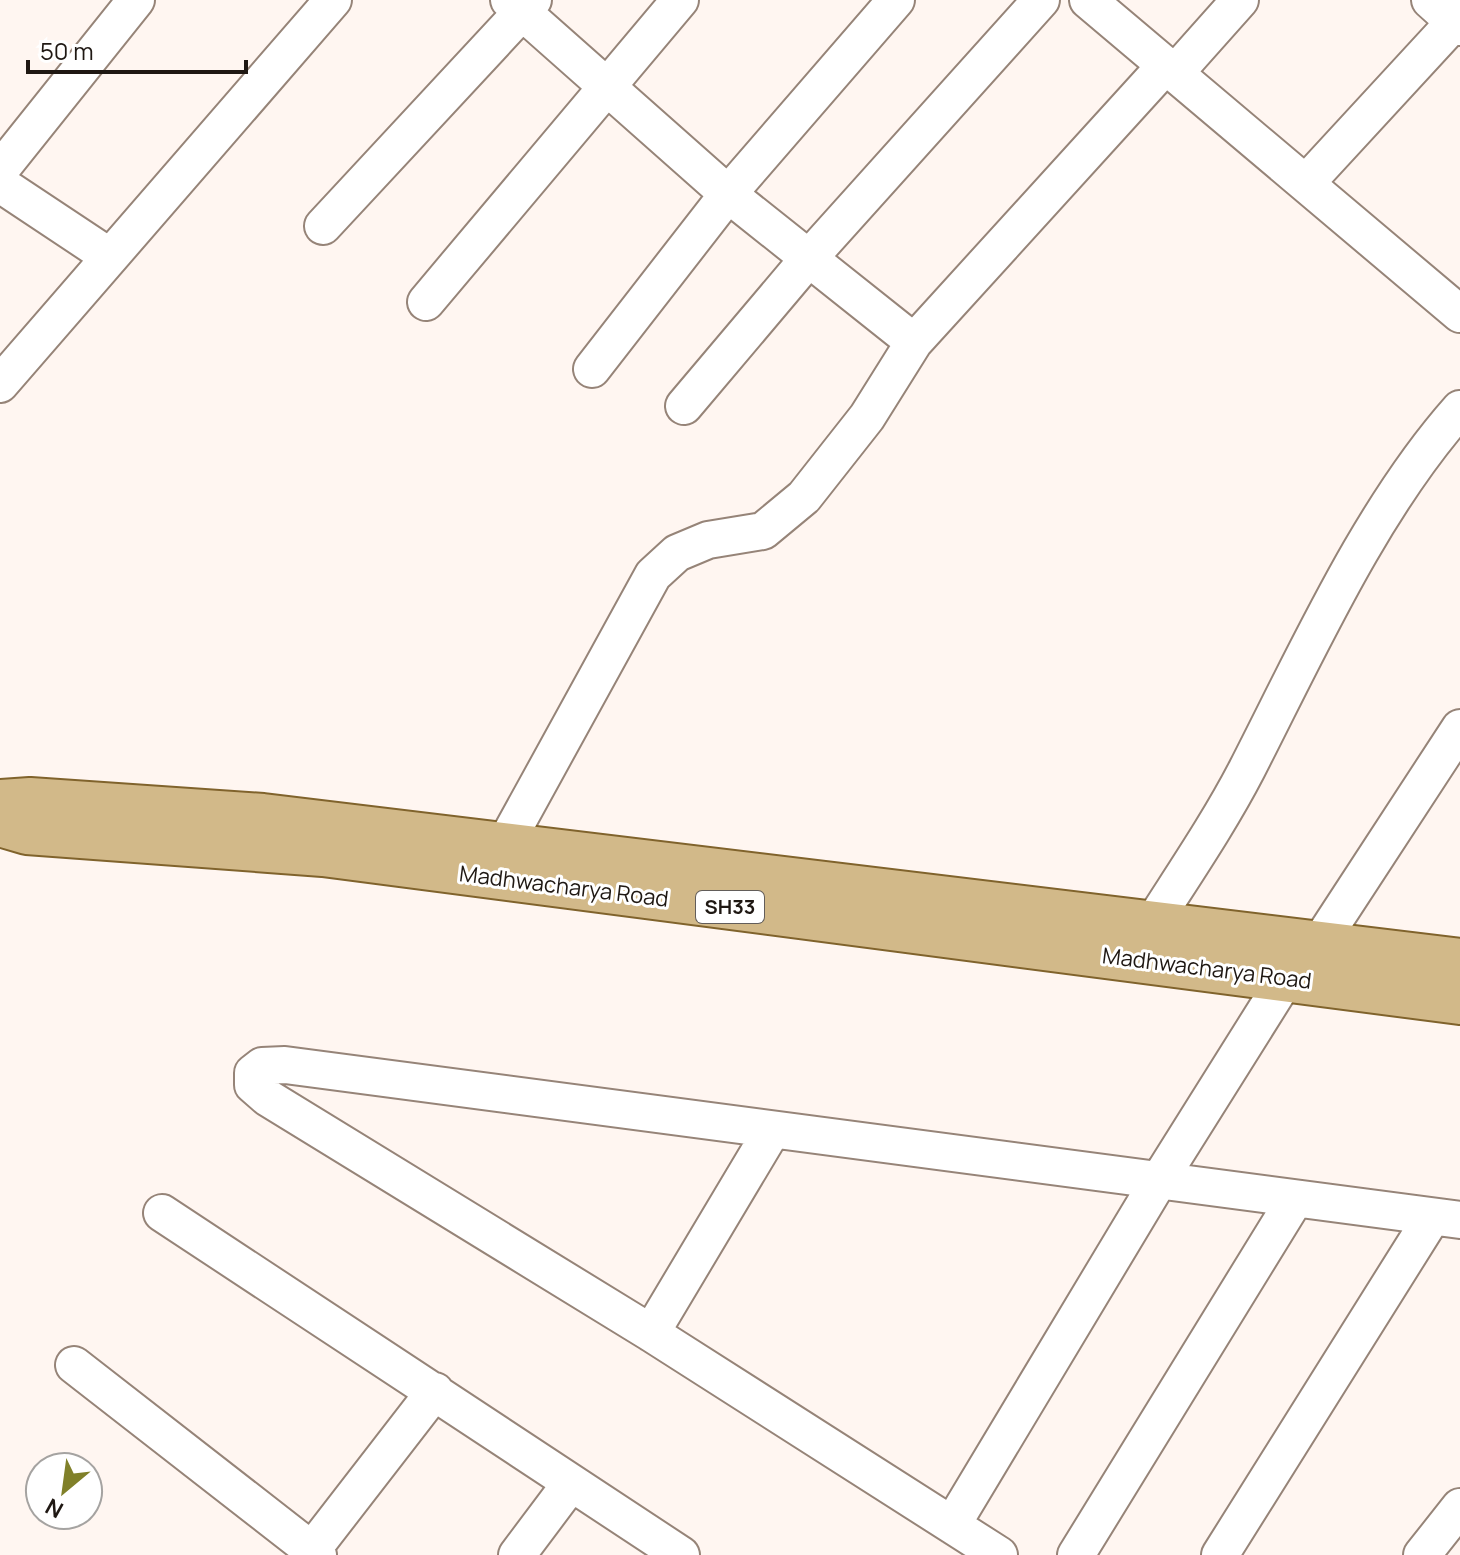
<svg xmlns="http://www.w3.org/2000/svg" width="1460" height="1555" viewBox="0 0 1460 1555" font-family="Manrope,sans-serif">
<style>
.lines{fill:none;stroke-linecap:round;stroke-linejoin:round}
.minor-casing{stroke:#968478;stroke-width:40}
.major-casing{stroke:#80632c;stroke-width:48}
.minor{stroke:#fff;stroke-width:36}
.major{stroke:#d2b989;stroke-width:44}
.labels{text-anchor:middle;stroke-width:6;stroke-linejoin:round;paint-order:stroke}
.shield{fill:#fff;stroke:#625d5a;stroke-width:2}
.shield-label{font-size:20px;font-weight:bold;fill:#1f1813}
.street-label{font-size:22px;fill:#1f1813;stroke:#fff}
</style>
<rect width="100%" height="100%" fill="#fff6f1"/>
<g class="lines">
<defs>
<path id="minor" d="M509 0 728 194 914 342
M1088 0 1460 314
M1430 0 1460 27
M1175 73 1240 0
M0 170 136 0
M1306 183 1460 16
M0 184 110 257
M323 226 533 0
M426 302 680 0
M592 369 728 194 896 0
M0 384 333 0
M684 406 809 258 1041 0
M504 846 653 575 677 553 708 540 763 531 804 497 867 417 914 342 1166 65
M1319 944 1460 728
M1139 945C1175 887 1216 829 1247 769 1308 650 1371 509 1460 409
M162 1213 681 1555
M651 1333 771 1132
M74 1365 318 1555
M952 1525 1158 1182 1286 978
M312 1550 435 1391
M517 1555 571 1483
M999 1555 651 1333 268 1098 253 1085V1073L262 1066 285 1065 1460 1220
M1076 1555 1295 1199
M1220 1555 1432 1217
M1422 1555 1460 1507"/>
<path id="major" d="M0 802 30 800 263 816 1460 961
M0 824 27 832 323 854 1460 1002"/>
</defs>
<use href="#minor" class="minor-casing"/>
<use href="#major" class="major-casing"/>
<use href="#minor" class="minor"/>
<use href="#major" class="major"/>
</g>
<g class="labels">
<rect class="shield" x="696" y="891" width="68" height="32" rx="6"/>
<g class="shield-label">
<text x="730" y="914">SH33</text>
</g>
<g class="street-label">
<text transform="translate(564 886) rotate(7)" y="8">Madhwacharya Road</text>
<text transform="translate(1207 968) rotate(7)" y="8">Madhwacharya Road</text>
</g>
</g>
<g transform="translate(64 1491) rotate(209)"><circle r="38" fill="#ffffff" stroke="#a5a3a1" stroke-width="2"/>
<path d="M0-6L14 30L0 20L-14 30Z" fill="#808029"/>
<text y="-12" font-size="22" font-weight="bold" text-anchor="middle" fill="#1f1813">N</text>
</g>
<path d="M28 60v12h218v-12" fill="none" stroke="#1f1813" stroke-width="4"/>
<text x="40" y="60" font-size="24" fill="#1f1813" stroke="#ffffff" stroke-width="6" paint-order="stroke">50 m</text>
</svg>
